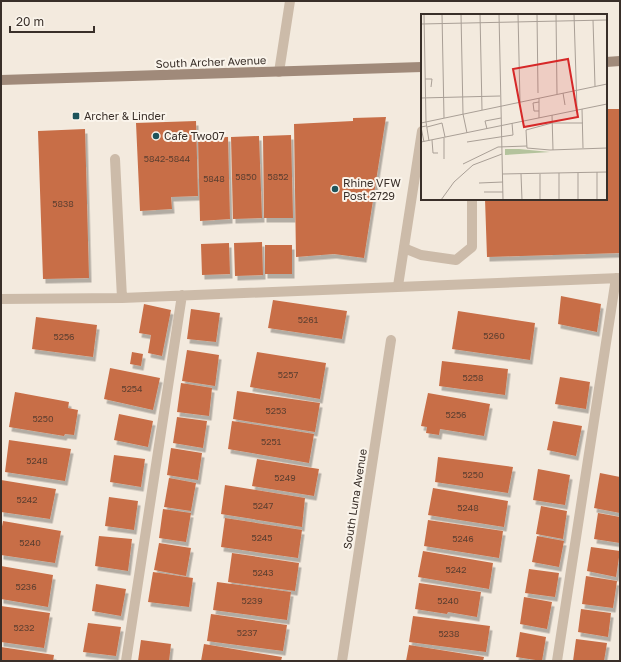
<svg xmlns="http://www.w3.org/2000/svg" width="621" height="662" viewBox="0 0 621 662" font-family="'Golos Text',sans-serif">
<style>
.building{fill:#c86e47;filter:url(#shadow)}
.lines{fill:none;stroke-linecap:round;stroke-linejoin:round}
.lane{stroke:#ccbba9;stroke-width:10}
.street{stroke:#ccbba9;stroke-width:10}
.secondary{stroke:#a08a7a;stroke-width:10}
.poi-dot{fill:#1e545b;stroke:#faf4eb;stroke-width:1.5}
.labels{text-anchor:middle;stroke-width:4;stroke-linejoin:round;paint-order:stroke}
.number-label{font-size:9px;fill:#5d3f30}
.street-label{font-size:11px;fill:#392f29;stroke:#faf4eb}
.poi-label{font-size:11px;fill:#392f29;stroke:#faf4eb;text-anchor:start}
.inset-road{fill:none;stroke:#a99f96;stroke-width:1}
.view{fill:#d62828;fill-opacity:0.15;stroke:#d62828;stroke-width:2}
.inset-edge{fill:none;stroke:#392f29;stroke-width:2}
</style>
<defs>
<filter id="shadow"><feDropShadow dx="2.5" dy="4.5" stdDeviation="0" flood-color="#0004"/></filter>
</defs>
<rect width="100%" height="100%" fill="#f3eade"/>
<path class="building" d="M606 109H620V253L487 257 485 199H606Z
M386 117 364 258 334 254 296 257 294 124 353 121V118Z
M196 121 198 196 171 197 172 209 140 211 136 123Z
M85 129 89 278 43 279 38 131Z
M291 135 293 218H264L263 136Z
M259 136 262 218 233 219 231 137Z
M228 137 230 219 200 221 198 138Z
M262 242 263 275 235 276 234 243Z
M229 243 230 274 202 275 201 244Z
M265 245H292V274H265Z
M561 296 601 304 597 332 558 324Z
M273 300 347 311 342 339 268 328Z
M144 304 171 310 162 356 148 353 151 335 139 333Z
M191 309 220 313 216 342 187 339Z
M458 311 535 323 530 360 452 349Z
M36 317 97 325 93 357 32 349Z
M187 350 219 355 215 386 182 381Z
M132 352 143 354 141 366 130 364Z
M257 352 326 363 320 399 250 387Z
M442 361 508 369 505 395 439 386Z
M110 368 160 378 153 410 104 399Z
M560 377 590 382 586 409 555 404Z
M181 383 212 388 209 416 177 412Z
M237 391 320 403 315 432 233 419Z
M15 392 69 402 68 408 78 410 74 435 65 434 64 436 9 427Z
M428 393 490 404 484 436 440 429 439 435 426 433 427 427 421 426Z
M119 414 153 421 148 447 114 440Z
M177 417 207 421 203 448 173 443Z
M232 421 314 434 309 463 228 449Z
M553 421 582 426 576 456 547 450Z
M9 440 71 449 65 481 5 472Z
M171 448 202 453 198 480 167 475Z
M114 455 145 459 141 487 110 482Z
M438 457 513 467 508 493 435 482Z
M257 459 319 469 314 496 252 486Z
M538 469 570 475 565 505 533 500Z
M600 473 620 477V513L594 508Z
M169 478 196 483 191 511 164 507Z
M1 480 56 489 50 519 1 512Z
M225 485 305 498 302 527 221 514Z
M433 488 508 501 504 527 428 515Z
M109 497 138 501 134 530 105 526Z
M541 506 567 511 563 539 536 534Z
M163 509 191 513 186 542 159 538Z
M598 513 620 517V543L594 539Z
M225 518 302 530 298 558 221 547Z
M428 520 503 531 499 558 424 546Z
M3 521 61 531 55 563 1 555V532Z
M99 536 132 539 128 571 95 566Z
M537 536 564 541 559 567 532 562Z
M159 543 191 548 186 576 154 570Z
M591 547 620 551 616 577 587 571Z
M423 551 493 563 489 589 418 577Z
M232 553 299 563 295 591 228 582Z
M1 566 53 575 48 607 1 599Z
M529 569 559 573 555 597 525 593Z
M153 572 193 578 189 607 148 602Z
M586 576 617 581 613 608 582 604Z
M217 582 291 592 287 620 213 610Z
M419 583 481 592 477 617 448 612 447 614 415 609Z
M96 584 126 589 121 616 92 611Z
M524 597 552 602 547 629 520 624Z
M1 606 50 613 44 648 1 642Z
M581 609 611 613 608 637 578 632Z
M211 614 287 625 283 651 207 641Z
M413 616 490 626 486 652 409 642Z
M88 623 121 627 116 656 83 652Z
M520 632 546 637 542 661 516 657Z
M576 639 607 643 604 661H573Z
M141 640 171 644 169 661H138Z
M204 644 282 657 281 661H201Z
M409 645 484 657 483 661H406Z
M1 647 54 655 53 661H1Z"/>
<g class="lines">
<path class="lane" d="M279 72 290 1
M115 159 122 298
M404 248 421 255 456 260 472 247V199
M1 299 122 298 620 278
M126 661 182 295
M557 661 616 278"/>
<path class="street" d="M398 286 422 131
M342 661 391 340"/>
<path class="secondary" d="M606 62 620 61
M1 80 422 67"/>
</g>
<g class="poi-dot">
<rect x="72" y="112" width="8" height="8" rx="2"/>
<circle cx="156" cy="136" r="4"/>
<circle cx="335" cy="189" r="4"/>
</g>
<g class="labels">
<g class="number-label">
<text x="167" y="162">5842-5844</text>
<text x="246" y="180">5850</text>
<text x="278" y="180">5852</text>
<text x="214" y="182">5848</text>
<text x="63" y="207">5838</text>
<text x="308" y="323">5261</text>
<text x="494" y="339">5260</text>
<text x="64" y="340">5256</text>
<text x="288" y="378">5257</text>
<text x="473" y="381">5258</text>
<text x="132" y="392">5254</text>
<text x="276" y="414">5253</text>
<text x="456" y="418">5256</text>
<text x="43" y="422">5250</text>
<text x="271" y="445">5251</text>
<text x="37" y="464">5248</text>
<text x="473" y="478">5250</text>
<text x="285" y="481">5249</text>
<text x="27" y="503">5242</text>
<text x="263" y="509">5247</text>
<text x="468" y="511">5248</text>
<text x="262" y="541">5245</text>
<text x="463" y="542">5246</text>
<text x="30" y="546">5240</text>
<text x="456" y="573">5242</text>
<text x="263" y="576">5243</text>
<text x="26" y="590">5236</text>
<text x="252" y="604">5239</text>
<text x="448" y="604">5240</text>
<text x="24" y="631">5232</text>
<text x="247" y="636">5237</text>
<text x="449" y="637">5238</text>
</g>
<g class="street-label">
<text transform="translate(211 62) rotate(-2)" y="4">South Archer Avenue</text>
<text transform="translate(355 499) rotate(-81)" y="4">South Luna Avenue</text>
</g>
<g class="poi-label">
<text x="84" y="120">Archer &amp; Linder</text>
<text x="164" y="140">Cafe Two07</text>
<text x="343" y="187">Rhine VFW<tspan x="343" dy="13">Post 2729</tspan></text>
</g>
</g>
<g transform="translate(421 14)">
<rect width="186" height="186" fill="#f3eade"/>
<path d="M84 135H98L129 138 84 141Z" fill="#b4c39d"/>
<path class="inset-road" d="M3 0 5 108 8 127M21 0 23 104M40 0 42 100 46 119M59 0 61 96M78 0 82 186M97 0 99 88M116 0 117 79M135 0 136 80M153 0 156 96M172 6 174 72M0 10 186 6M4 65H11L10 73M142 79 144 91M0 84 79 82M118 84V104M118 88 112 89 113 97H118M161 95 162 134M131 101 132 136M0 109 186 70M162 109H131L105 116 106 134 129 136 186 134M6 113 21 109 24 123M66 115 64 107 80 104M23 124V145M11 126 12 139H17M0 128 186 90M3 128 0 113 5 112M46 128 92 121 91 109M42 150 77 133 106 132M176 158V186M138 159V186M157 159V186M81 160 186 158M100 160 101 186M119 160V186M58 169 82 168M63 178H82M20 186 33 168 52 151 81 140"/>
<path class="view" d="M147 45 157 103 103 113 92 55Z"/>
<rect width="186" height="186" class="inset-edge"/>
</g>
<rect width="621" height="662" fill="none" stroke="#392f29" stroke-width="4"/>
<path d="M10 26v6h84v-6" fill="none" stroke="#392f29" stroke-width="2"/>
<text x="16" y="26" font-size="12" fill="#392f29" stroke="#faf4eb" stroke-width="3" paint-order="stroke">20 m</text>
</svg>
